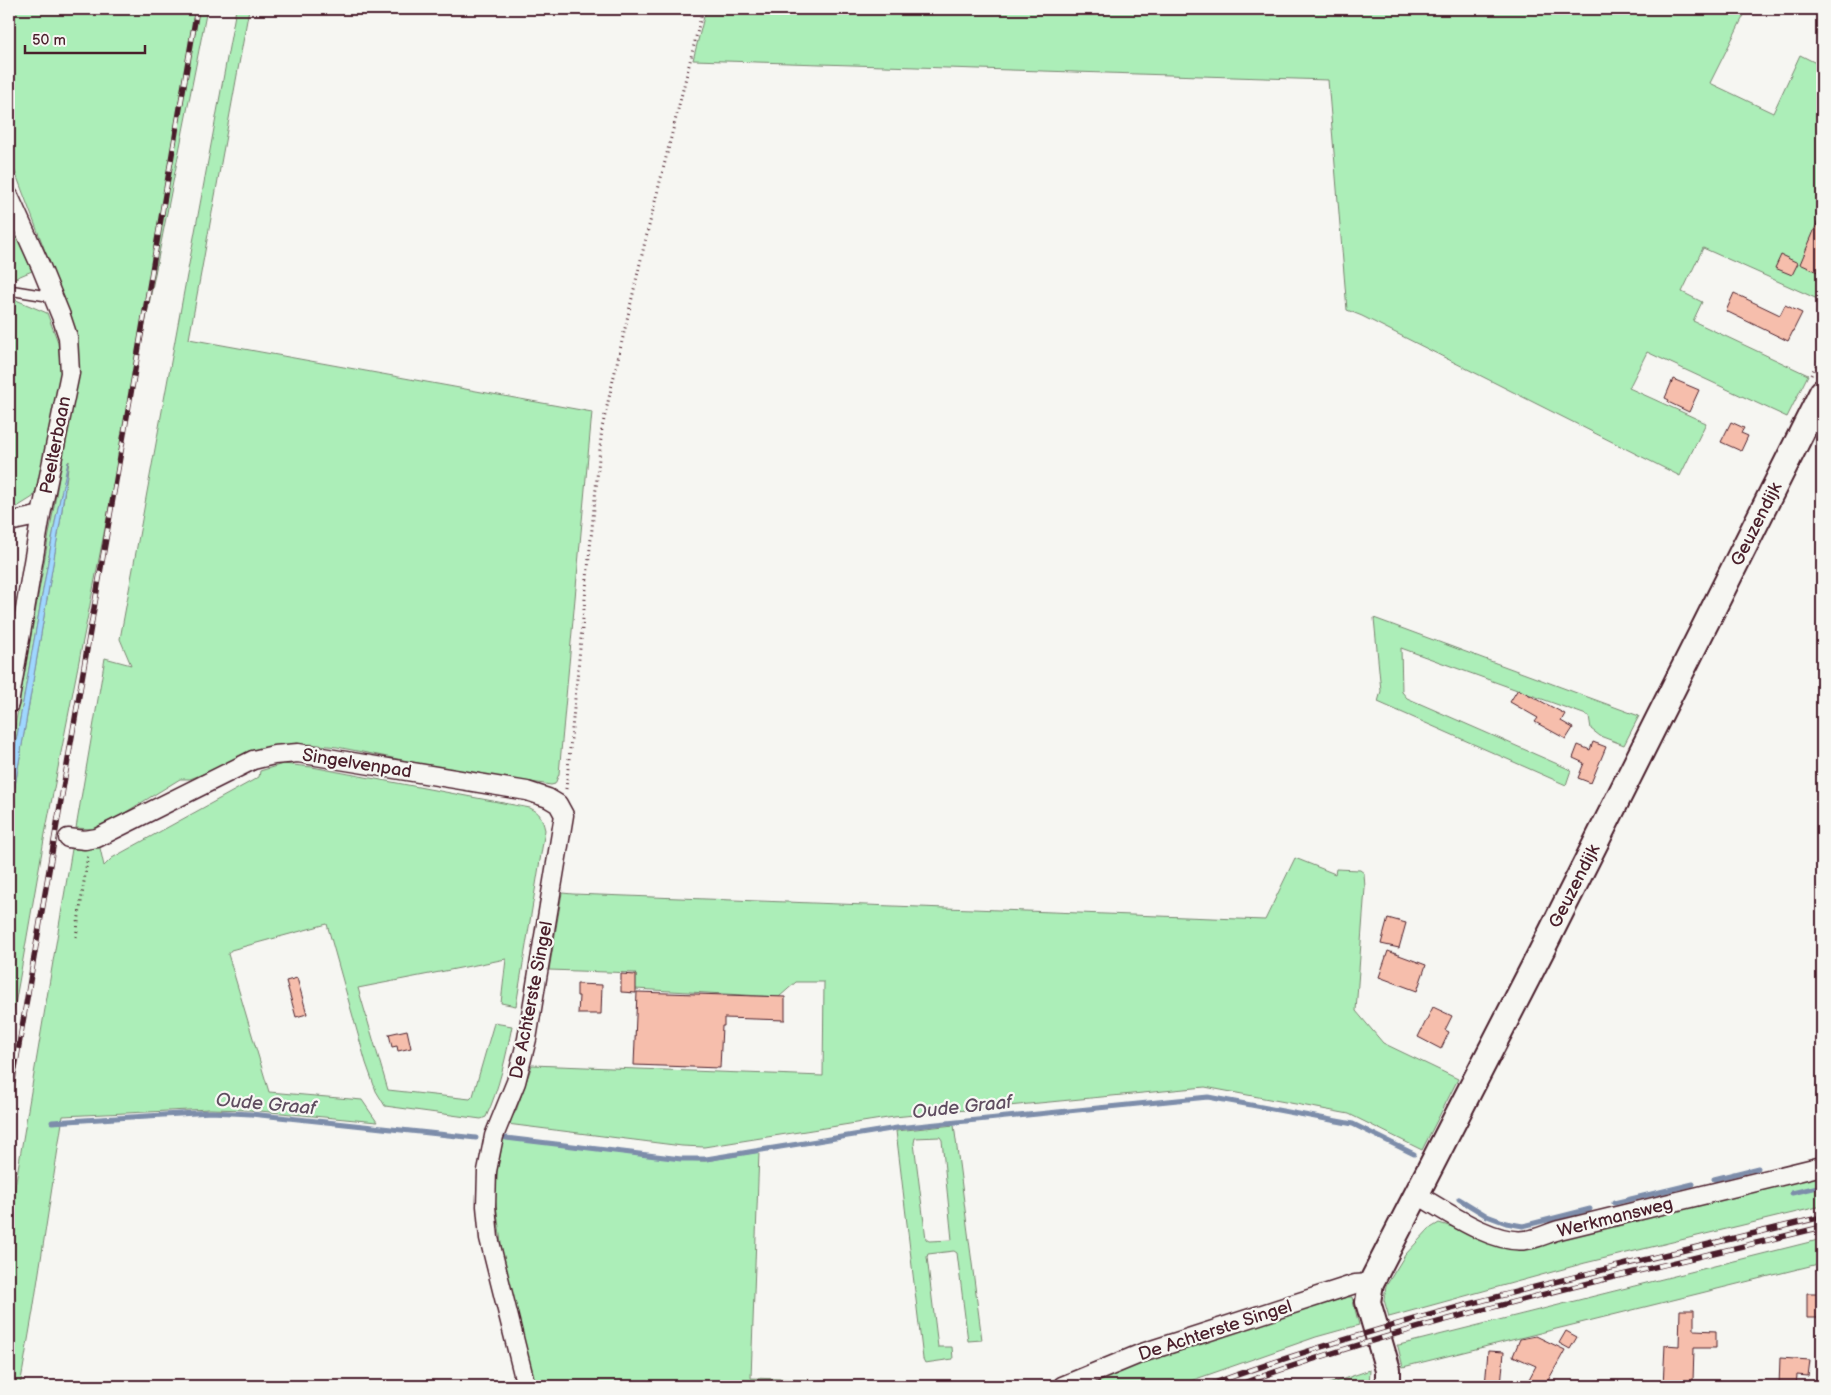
<svg xmlns="http://www.w3.org/2000/svg" width="1831" height="1395" viewBox="0 0 1831 1395" font-family="'Balsamiq Sans',sans-serif">
<style>
.green{fill:#aceeb8;stroke:#7b8672;fill-rule:evenodd}
.water{fill:#9fd7ff;stroke:#7d8daa}
.lines{fill:none;stroke-linecap:round;stroke-linejoin:round}
.stream{stroke:#7d8daa;stroke-width:5}
.building{fill:#f6beac;stroke:#4a1f2b}
.service-casing{stroke:#4a1f2b;stroke-width:12}
.minor-casing{stroke:#4a1f2b;stroke-width:21}
.secondary-casing{stroke:#4a1f2b;stroke-width:28}
.path{stroke:#4a1f2b;stroke-width:3;stroke-dasharray:1 4;stroke-linecap:butt}
.service{stroke:#f6f6f2;stroke-width:9}
.minor{stroke:#f6f6f2;stroke-width:18}
.secondary{stroke:#f6f6f2;stroke-width:24}
.rail-casing{stroke:#4a1f2b;stroke-width:5.5}
.rail{stroke:#f6f6f2;stroke-width:4;stroke-dasharray:11;stroke-linecap:butt}
.labels{text-anchor:middle;stroke-width:4.5;stroke-linejoin:round;paint-order:stroke}
.street-label{font-size:18px;fill:#4a1f2b;stroke:#f6f6f2}
.water-label{font-size:19px;font-style:italic;fill:#5f4d60;stroke:#f6f6f2}
</style>
<rect width="100%" height="100%" fill="#f6f6f2"/>
<filter id="ink" filterUnits="userSpaceOnUse"><feTurbulence type="fractalNoise" baseFrequency=".02" numOctaves="2"/><feDisplacementMap in="SourceGraphic" scale="10" xChannelSelector="R" yChannelSelector="G"/><feConvolveMatrix kernelMatrix="1 2 1 2 8 2 1 2 1" color-interpolation-filters="sRGB"/></filter>
<g filter="url(#ink)">
<path class="green" d="M9 9H207L45 834 9 1039V821L61 517 69 461 56 517 9 781V760L78 371 77 335 9 156Z
M236 9H249L189 339 592 412 559 774 555 784 551 785 458 771 337 747 311 744 267 749 190 779H180L105 825 92 829 76 828 105 658 131 665 120 639Z
M706 9H1747L1710 83 1773 113 1800 55 1822 66V301L1703 248 1682 292 1702 302 1693 321 1808 375 1787 417 1647 352 1629 388 1706 423 1680 476 1362 316 1347 310 1328 80 693 60Z
M9 218 32 271 13 279 9 278Z
M9 297 47 313 58 342 61 371 49 438 39 483 33 497 9 512Z
M1374 618 1639 716 1624 745 1600 736 1591 729 1589 716 1401 648 1402 692 1407 698 1571 770 1566 785 1378 702 1381 691Z
M283 764 312 767 530 808C541 813 542 818 545 830L516 1006 501 1003 506 959 358 988 388 1090 470 1099 473 1096 494 1023 512 1026C506 1057 499 1089 486 1117L481 1119 385 1106 376 1091 366 1063 327 924 231 950 228 954 269 1092 362 1100 377 1122 249 1110 210 1109 63 1116 33 1311 20 1386H9V1222L72 849 100 848 104 866 112 858 259 777 260 771Z
M1295 858 1335 874 1336 869 1360 870 1364 873 1365 888 1356 1011 1383 1043 1458 1079 1422 1150 1349 1114 1205 1087 894 1117 704 1147 682 1146 507 1124 516 1111 532 1065 823 1076 824 982H796L779 997 635 989V973L549 970 562 893 573 894 1265 920Z
M954 1125 982 1340 968 1341 957 1253 954 1251 928 1254 927 1257 938 1347H952L953 1359 925 1363 923 1359 896 1131ZM940 1137 942 1140 952 1240 929 1241 926 1239 914 1143 915 1138Z
M503 1139 680 1160 705 1161 759 1152 751 1378 809 1380V1386H534L505 1273 494 1189Z
M1822 1173V1206L1585 1263 1389 1317 1384 1300 1386 1286 1405 1255 1429 1229 1439 1223 1469 1232 1498 1244Z
M1822 1239V1263L1403 1367 1398 1347 1397 1345H1399Z
M1347 1297H1352L1359 1325 1316 1337 1176 1386H1083C1169 1350 1258 1323 1347 1297Z
M1370 1370 1369 1386H1323Z"/>
<path class="water" d="M68 462 61 517 9 821V781L56 517Z"/>
<g class="lines">
<path class="stream" d="M52 1122 211 1112 251 1114 476 1138
M506 1138 681 1159H706L897 1128 1208 1097 1353 1124 1414 1154
M1714 1179 1758 1168
M1792 1193 1822 1186
M1459 1199 1487 1216 1506 1223 1523 1226 1590 1209
M1614 1203 1693 1184"/>
</g>
<path class="building" d="M1822 212V274L1800 264Z
M1781 255 1798 263 1792 275 1775 268Z
M1734 293 1780 315 1785 305 1802 313 1788 341 1726 311Z
M1673 379 1699 390 1689 412 1668 402 1669 400 1665 398Z
M1731 422 1744 428 1741 433 1748 436 1741 451 1721 442Z
M1518 689 1565 714 1561 721 1573 728 1566 739 1535 722 1538 718 1510 702Z
M1593 742 1606 747 1591 783 1578 778 1584 763 1573 758 1578 745 1590 750Z
M1388 918 1406 923 1399 948 1381 944Z
M1388 951 1426 965 1417 991 1379 977Z
M621 974 636 975V993L621 992Z
M297 978 307 1014 296 1017 286 981Z
M577 984 602 985 601 1014H578L579 996H577Z
M637 992 785 997V1020L724 1018V1026H722L720 1068 634 1065Z
M1433 1007 1452 1016 1445 1030 1449 1032 1441 1049 1418 1037Z
M407 1030 411 1048 398 1051 397 1046 392 1047 389 1034Z
M1807 1293H1822V1318H1807Z
M1680 1310H1694V1330L1716 1331V1348H1694L1693 1381H1680V1386H1663L1665 1345 1679 1346Z
M1566 1331 1577 1337 1570 1349 1559 1343Z
M1536 1336 1565 1350 1545 1386H1538L1528 1381 1536 1366 1513 1356 1520 1339Z
M1488 1351 1504 1352 1501 1386H1485Z
M1780 1358 1810 1360 1808 1376 1797 1375 1796 1386H1779Z"/>
<g class="lines">
<defs>
<path id="service" d="M9 290 53 297"/>
<path id="minor" d="M9 196 41 267 61 316 68 337 70 373 41 515 9 704
M9 522 41 515
M68 838 85 840 97 838 253 760 274 755 298 753 527 791 548 798 558 804 564 815 527 1039 516 1082 494 1136 487 1171 486 1206 489 1238 526 1386
M1416 1194C1444 1210 1493 1245 1526 1240 1537 1239 1548 1233 1559 1230L1822 1166
M1062 1386 1142 1353 1355 1284 1371 1283"/>
<path id="secondary" d="M1388 1386V1370L1368 1302 1371 1283 1543 948 1822 392"/>
</defs>
<use href="#service" class="service-casing"/>
<use href="#minor" class="minor-casing"/>
<use href="#secondary" class="secondary-casing"/>
<path class="path" d="M1811 375 1822 354
M566 789 602 428 644 246 703 9
M76 937 88 854"/>
<use href="#service" class="service"/>
<use href="#minor" class="minor"/>
<use href="#secondary" class="secondary"/>
<defs>
<path id="rail" d="M9 1103 197 9
M1206 1386C1406 1313 1616 1267 1822 1217
M1235 1386C1425 1317 1626 1275 1822 1227"/>
</defs>
<use href="#rail" class="rail-casing"/>
<use href="#rail" class="rail"/>
</g>
</g>
<g class="labels">
<g class="street-label">
<text transform="translate(55 445) rotate(-79)" y="6">Peelterbaan</text>
<text transform="translate(1756 524) rotate(-63)" y="6">Geuzendijk</text>
<text transform="translate(357 763) rotate(9)" y="6">Singelvenpad</text>
<text transform="translate(1574 886) rotate(-63)" y="6">Geuzendijk</text>
<text transform="translate(531 1000) rotate(-79)" y="6">De Achterste Singel</text>
<text transform="translate(1615 1217) rotate(-14)" y="6">Werkmansweg</text>
<text transform="translate(1215 1330) rotate(-18)" y="6">De Achterste Singel</text>
</g>
<g class="water-label">
<text transform="translate(266 1103) rotate(5)" y="7">Oude Graaf</text>
<text transform="translate(962 1106) rotate(-6)" y="7">Oude Graaf</text>
</g>
</g>
<rect width="1831" height="1395" fill="none" stroke="#f6f6f2" stroke-width="30"/>
<rect x="15" y="15" width="1801" height="1365" fill="none" stroke="#4a1f2b" stroke-width="2" filter="url(#ink)"/>
<path d="M25 45v8h120v-8" fill="none" stroke="#4a1f2b" stroke-width="2.5"/>
<text x="32" y="45" font-size="15" fill="#4a1f2b" stroke="#f6f6f2" stroke-width="4" paint-order="stroke">50 m</text>
</svg>
